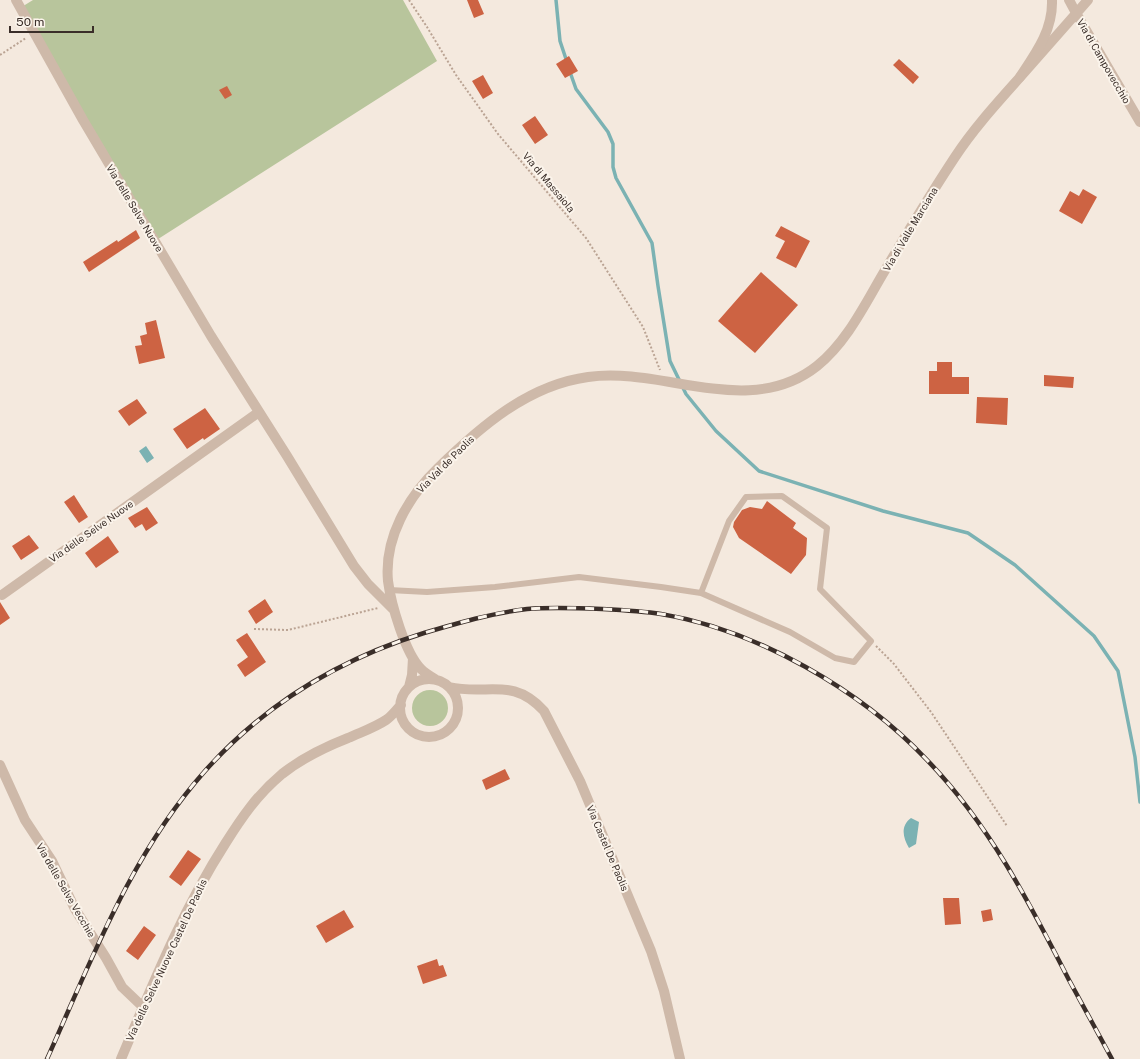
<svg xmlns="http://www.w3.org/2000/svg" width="1140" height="1059" viewBox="0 0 1140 1059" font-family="'Public Sans',sans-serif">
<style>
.green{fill:#b8c59c}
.water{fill:#7bb2b3}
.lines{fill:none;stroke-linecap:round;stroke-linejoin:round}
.stream{stroke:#7bb2b3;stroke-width:3.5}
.building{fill:#cd6343}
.path{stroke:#baa393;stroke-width:2;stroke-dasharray:2 2;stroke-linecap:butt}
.service{stroke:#ceb9a9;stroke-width:6}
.minor{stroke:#ceb9a9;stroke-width:10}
.tertiary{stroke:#ceb9a9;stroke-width:10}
.rail-casing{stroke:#3a2e29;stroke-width:4.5}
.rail{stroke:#fbf4eb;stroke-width:3;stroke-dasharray:9;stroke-linecap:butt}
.labels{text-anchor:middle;stroke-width:4;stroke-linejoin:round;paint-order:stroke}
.street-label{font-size:10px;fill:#3a2e29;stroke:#fbf4eb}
</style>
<rect width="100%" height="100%" fill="#f4e9de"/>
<path class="green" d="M33 0H403L437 61 155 241 20 8Z
M412 708a18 18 0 1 1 36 0a18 18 0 1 1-36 0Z"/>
<path class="water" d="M146 446 154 458 147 463 139 451Z
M911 818 919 822 916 844 909 848C903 838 900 826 911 818Z"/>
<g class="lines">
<path class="stream" d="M556 0 560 41 567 62
M570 72 576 89 608 132 613 144V167L616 178 652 243 658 286 670 361 686 394 716 431 759 471 883 511 968 533 1015 565 1094 636 1118 671 1135 757 1140 802"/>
</g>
<path class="building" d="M467 0H478L484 14 474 18Z
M569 56 578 71 565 78 556 64Z
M899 59 919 77 913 84 893 65Z
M483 75 493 93 483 99 472 81Z
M227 86 232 95 225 99 219 90Z
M535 116 548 135 535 144 522 125Z
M1083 189 1097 197 1082 224 1059 211 1070 191 1079 196Z
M781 226 810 241 796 268 776 258 785 241 775 236Z
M136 230 140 238 89 272 83 262 117 240 118 242Z
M761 272 798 305 755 353 718 321Z
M156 320 165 358 139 364 135 346 142 345 140 336 147 334 145 323Z
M937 362H952V377H969V394H929V371H937Z
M1044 375 1074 377 1073 388 1044 386Z
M977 397 1008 398 1007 425 976 423Z
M137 399 147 413 129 426 118 411Z
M205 408 220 429 204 440 203 438 187 449 173 429Z
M74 495 88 517 79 523 64 502Z
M767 501 796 523 793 528 807 538 806 555 791 574 739 538 733 527 734 522 742 510 750 507 762 509Z
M147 507 158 523 146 531 142 524 135 528 128 518Z
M29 535 39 548 21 560 12 546Z
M108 536 119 552 96 568 85 553Z
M265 599 273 612 256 624 248 611Z
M0 602 10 618 0 625Z
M247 633 266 662 245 677 237 665 248 657 236 640Z
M505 769 510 779 486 790 482 780Z
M188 850 201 859 181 886 169 877Z
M943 898H959L961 924 945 925Z
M991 909 993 920 983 922 981 911Z
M344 910 354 927 326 943 316 926Z
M144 926 156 935 138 960 126 951Z
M437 959 439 966 443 965 447 976 423 984 417 966Z"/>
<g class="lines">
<path class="path" d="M409 0 427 27 456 75 498 134 586 238 643 327 660 370
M0 55 26 38
M254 629 288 630 378 608
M876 646 894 664 931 712 1007 826"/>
<path class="service" d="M389 590 427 592 495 587 579 577 661 587 701 593 790 632 835 658 854 662 871 641 820 589 827 528 782 496 746 497 729 521 701 593"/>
<path class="minor" d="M16 0 83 120 211 336 287 456 354 566 368 584 394 610
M1076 13 1140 122
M2 595 259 412
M435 679C430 676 425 673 421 669 405 653 391 604 388 581 384 538 408 497 438 468 480 427 528 385 588 377 663 366 749 420 817 366 847 342 865 304 884 272 907 233 930 195 955 157 974 128 998 102 1022 75 1044 50 1066 25 1088 0
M400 708a29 29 0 1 1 58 0a29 29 0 1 1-58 0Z
M409 687 412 675 413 658
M449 687C488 696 512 676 544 711L580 781 651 951 664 991 680 1059
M0 765 25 820 52 861 75 909 106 958 122 987 143 1007
M121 1059C152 986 182 911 225 844 242 817 257 795 282 774 301 759 325 747 348 738 361 732 374 728 386 720 392 716 396 710 401 705"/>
<path class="tertiary" d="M1069 0 1076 13
M1020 77C1036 53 1053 30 1052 0"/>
<defs>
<path id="rail" d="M47 1059C92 959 131 854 205 771 264 705 340 659 424 633 458 623 492 613 527 609 552 607 577 608 602 609 622 610 642 611 661 614 757 630 861 690 927 760 989 824 1029 902 1069 980 1083 1006 1098 1033 1112 1059"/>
</defs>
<use href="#rail" class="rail-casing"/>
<use href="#rail" class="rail"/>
</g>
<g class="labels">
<g class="street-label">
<text transform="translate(1104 61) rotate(60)" y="4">Via di Campovecchio</text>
<text transform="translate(549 182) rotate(50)" y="4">Via di Massaiola</text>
<text transform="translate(135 208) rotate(59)" y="4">Via delle Selve Nuove</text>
<text transform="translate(910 229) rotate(-59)" y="4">Via di Valle Marciana</text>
<text transform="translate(445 464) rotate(-45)" y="4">Via Val de Paolis</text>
<text transform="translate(91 531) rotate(-35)" y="4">Via delle Selve Nuove</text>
<text transform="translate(608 848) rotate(67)" y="4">Via Castel De Paolis</text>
<text transform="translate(66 890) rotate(60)" y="4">Via delle Selve Vecchie</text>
<text transform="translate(166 960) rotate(-65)" y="4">Via delle Selve Nuove Castel De Paolis</text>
</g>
</g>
<path d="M10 26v6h83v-6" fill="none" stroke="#3a2e29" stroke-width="2"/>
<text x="16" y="26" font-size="12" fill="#3a2e29" stroke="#fbf4eb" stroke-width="3" paint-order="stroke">50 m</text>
</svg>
